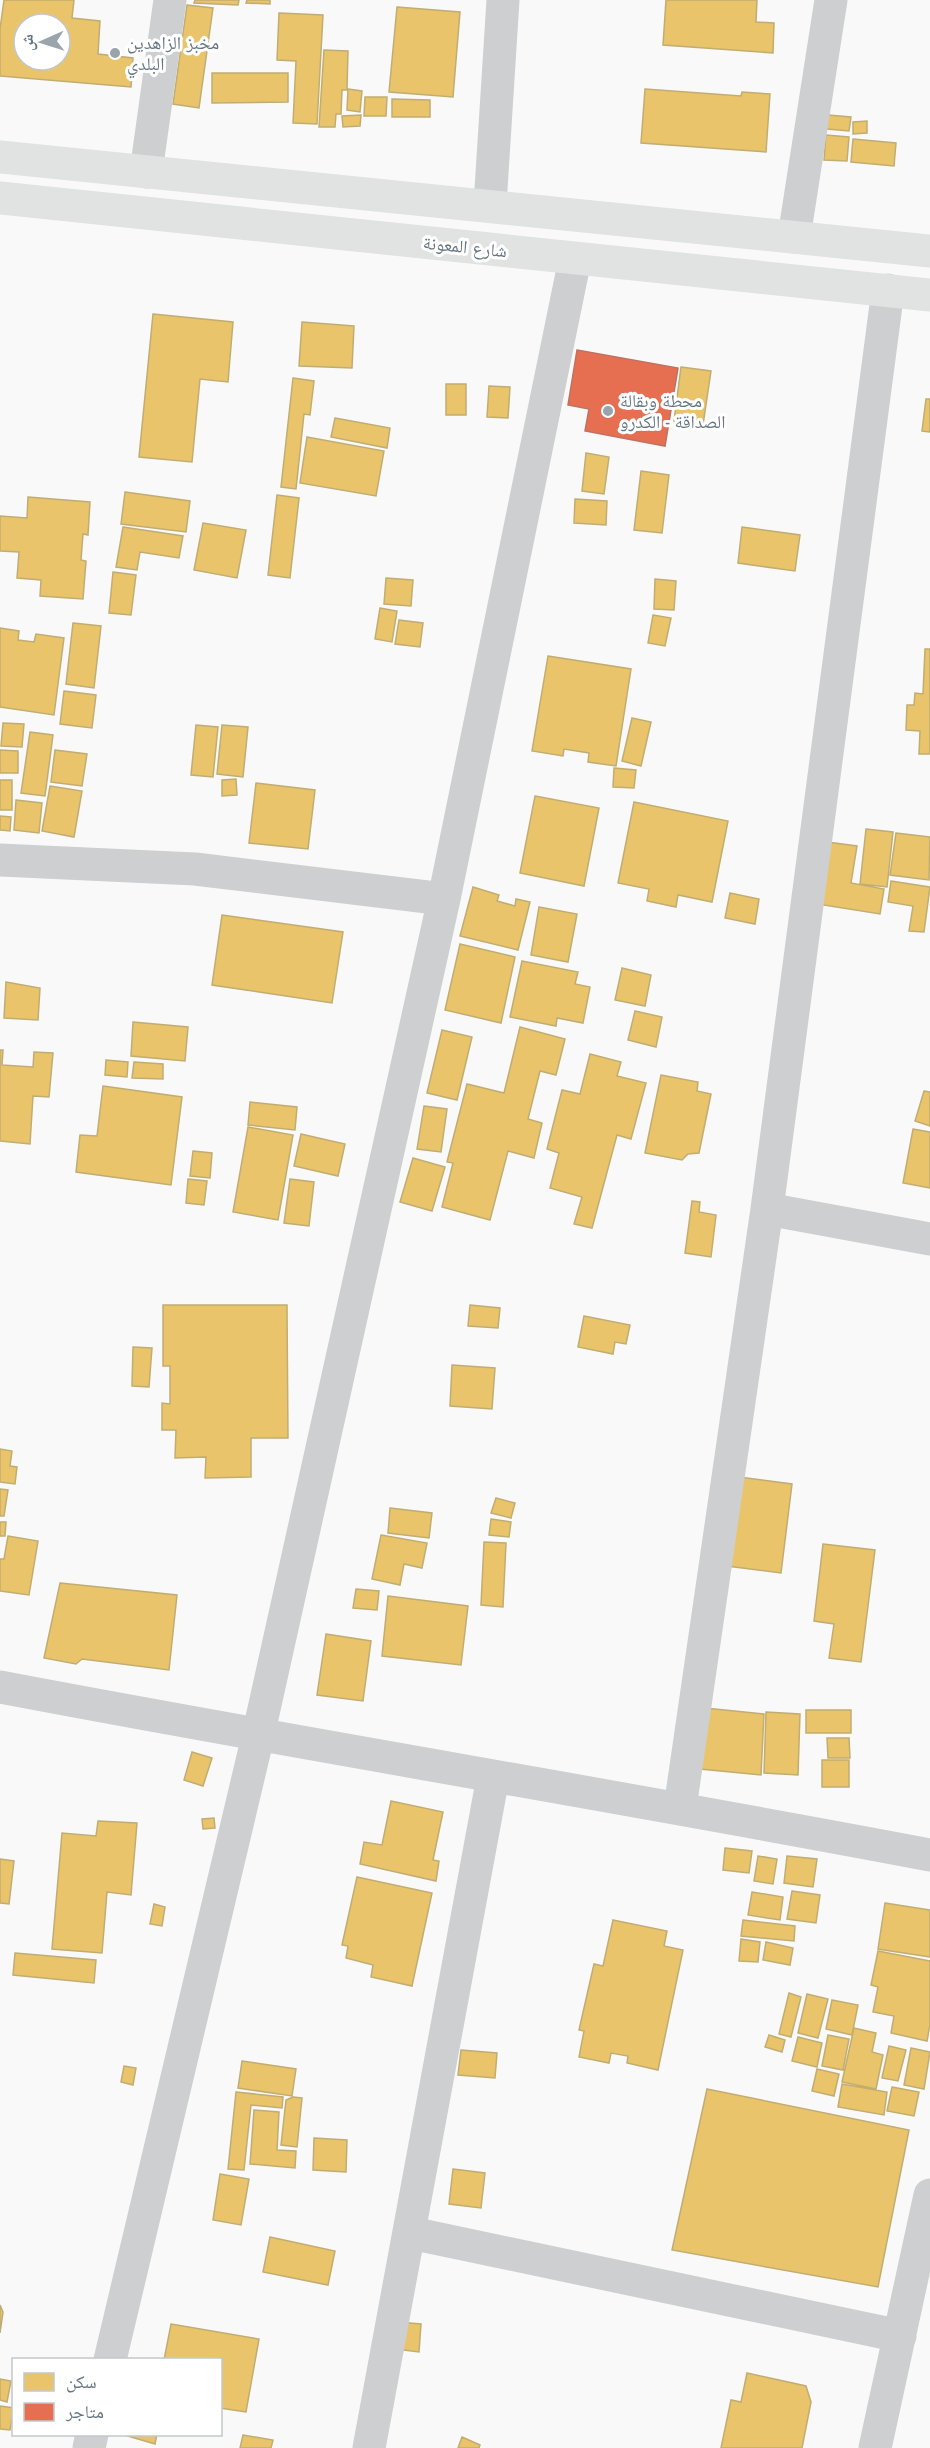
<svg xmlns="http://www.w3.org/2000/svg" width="930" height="2448" viewBox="0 0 930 2448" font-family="Jost,'Noto Naskh Arabic',sans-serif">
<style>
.homes{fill:#e9c46a;stroke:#c1ad72;stroke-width:1.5;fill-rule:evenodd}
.shops{fill:#e76f51;stroke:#c07160;stroke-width:1.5}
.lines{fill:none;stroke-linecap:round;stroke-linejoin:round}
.street{stroke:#cecfd0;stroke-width:33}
.highway{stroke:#e1e2e2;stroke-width:33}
.poi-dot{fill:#99a4ac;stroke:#fff;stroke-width:2}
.labels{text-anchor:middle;stroke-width:6;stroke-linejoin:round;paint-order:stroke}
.poi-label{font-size:18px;fill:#657683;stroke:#fff;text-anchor:start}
.street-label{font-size:18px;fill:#657683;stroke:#fff}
</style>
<rect width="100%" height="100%" fill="#f9f9f9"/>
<path class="homes" d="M4 0H74L72 18 100 21 98 54 133 58 131 87 0 76V29ZM24 24H60V60H24Z
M195 0H239L238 5 194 3Z
M247 0H270V4L246 3Z
M666 0H757L756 22 774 23 773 53 663 45Z
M187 5 213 8 199 108 173 104Z
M397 7 460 12 453 97 389 92Z
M279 13 323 15 317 124 293 123 296 61 277 60Z
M324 50 348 51 347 90H342L341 114H336L335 127H319Z
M212 73H288V102L212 103Z
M348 89 362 91 360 112 347 110Z
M645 89 741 96 742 92 770 94 766 152 641 143Z
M365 97H387L386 116H364Z
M392 99 430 100V117H392Z
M361 115 360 126 343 127 342 116Z
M828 115 851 117 849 131 827 129Z
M867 121V133L853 134V122Z
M826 135 849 137 847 161 824 160Z
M853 139 896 143 894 166 851 162Z
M153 314 233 322 228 382 200 379 192 462 139 457Z
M302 322 354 326 352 368 299 366Z
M681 367 711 371 703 425 674 421Z
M293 378 314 381 310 415 304 414 296 489 281 487Z
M446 384H466V415H446Z
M489 386 510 387 508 418 487 417Z
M926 399H930V432L922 431Z
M335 418 390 428 387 448 331 437Z
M307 437 384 451 376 496 300 483Z
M586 453 609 457 604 494 582 491Z
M641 471 669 475 662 533 634 530Z
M125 492 190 501 186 532 121 524Z
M277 495 299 498 290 578 268 575Z
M28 497 90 502 88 535 83 534 81 560 86 561 83 599 40 596 41 580 17 578 19 552 0 551V516L27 518Z
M575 499 607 501 606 525 574 523Z
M203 523 246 530 237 578 194 570Z
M123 527 183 536 179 558 140 552 137 570 116 567Z
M742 527 800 535 795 571 738 563Z
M113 572 136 575 131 615 109 613Z
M386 578 413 580 411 606 384 604Z
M655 579 676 581 674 610 654 609Z
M380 608 397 611 392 642 375 639Z
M653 615 671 618 665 646 648 643Z
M399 620 423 623 420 647 395 644Z
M73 623 101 626 94 688 66 684Z
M0 628 19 631 18 640 34 642 36 634 64 638 54 715 0 707Z
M925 649H930V754H919L920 731 906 730 907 705H914L915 693 923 694Z
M548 656 631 669 616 766 588 762 589 753 564 749 563 756 532 751Z
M64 691 96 695 92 728 60 724Z
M632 718 651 722 641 766 622 761Z
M3 723 24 724 22 747 1 746Z
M196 725 218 727 213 777 191 775Z
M222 725 248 727 243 777 217 774Z
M30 732 53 735 45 796 21 793Z
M0 750 18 751V773H0Z
M55 750 87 754 82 786 51 782Z
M614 768 636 770 634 788 613 787Z
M236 779 237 795 222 796V780Z
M0 780H12V810H0Z
M256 783 315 790 308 849 249 843Z
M50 786 82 791 74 837 42 831Z
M535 796 599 808 584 886 520 873Z
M16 800 42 803 39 833 14 830Z
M634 802 728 821 712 902 678 895 676 907 647 901 649 889 618 883Z
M0 816 11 817 10 831 0 830Z
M866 829 893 832 887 887 860 884Z
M896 833 930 837 929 880 890 875Z
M827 842 857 846 851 883 884 889 880 914 817 904Z
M891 881 930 887 924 932 909 931 913 906 888 902Z
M473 887 499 895 497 901 515 906 516 899 530 902 518 950 460 936Z
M730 893 759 899 755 924 725 918Z
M539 907 577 914 568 962 531 955Z
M222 915 343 932 332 1003 212 985Z
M460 944 515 957 501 1023 445 1010Z
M522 961 578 972 575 984 590 987 583 1023 557 1018 556 1026 510 1017Z
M622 968 651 975 645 1006 615 1000Z
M6 982 40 988 38 1020 4 1018Z
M635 1011 662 1017 656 1047 628 1040Z
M133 1022 188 1027 185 1061 131 1056Z
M520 1027 565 1039 556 1075 540 1071 528 1119 542 1123 534 1158 508 1151 490 1220 442 1207 453 1163 447 1162 467 1084 504 1093Z
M442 1030 472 1037 457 1100 427 1093Z
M0 1050H3L2 1065 33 1067 34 1052 53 1053 49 1097 33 1096 30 1144 0 1141Z
M590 1054 621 1062 617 1076 646 1083 631 1139 617 1135 592 1228 574 1224 582 1197 550 1188 559 1153 547 1149 562 1090 580 1094Z
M106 1060 128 1062 127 1077 105 1075Z
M134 1062 163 1064V1079L132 1078Z
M661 1075 698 1082 697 1091 711 1094 699 1153 688 1154 682 1160 645 1153Z
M103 1086 182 1097 171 1185 76 1172 80 1135 97 1136Z
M924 1091 930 1092V1126L915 1121Z
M250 1102 297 1107 295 1130 248 1125Z
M424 1106 447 1109 441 1152 417 1149Z
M248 1127 293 1135 278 1220 233 1212Z
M913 1129 930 1132V1188L903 1183Z
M301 1134 345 1144 338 1176 294 1166Z
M193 1151 212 1153 210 1178 190 1176Z
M413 1158 445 1167 432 1211 400 1202Z
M188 1179 207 1181 204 1205 186 1203Z
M290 1179 314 1182 309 1226 284 1223Z
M692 1201 700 1202 699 1212 716 1215 711 1257 685 1253Z
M163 1305H287L288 1438H251V1477L205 1478 206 1457 175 1458 176 1430H162V1403L170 1404V1366H163Z
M470 1305 500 1308 498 1328 468 1326Z
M584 1316 630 1325 626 1344 615 1342 613 1354 578 1347Z
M133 1347 152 1348 149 1387 132 1386Z
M452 1365 495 1368 492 1409 450 1406Z
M0 1449 12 1451 10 1466 17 1467 15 1484 0 1482Z
M739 1477 792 1484 781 1573 727 1566Z
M0 1489 8 1490 4 1516H0Z
M496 1498 515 1503 511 1518 491 1513Z
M390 1508 432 1513 429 1538 388 1533Z
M491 1519 511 1522 509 1537 489 1535Z
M0 1522H6L5 1536H0Z
M381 1535 427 1543 422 1568 404 1564 400 1585 372 1579Z
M8 1536 38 1541 29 1595 0 1591V1559H4Z
M484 1542 506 1543 503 1607 481 1605Z
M823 1544 875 1550 861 1662 829 1658 834 1624 814 1621Z
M60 1583 177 1595 169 1670 82 1659 76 1664 44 1658Z
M356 1589 379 1591 377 1610 353 1608Z
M388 1596 468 1606 461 1665 382 1656Z
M326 1634 371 1641 363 1701 317 1695Z
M705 1708 764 1714 761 1775 700 1769Z
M806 1710H851V1733H806Z
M766 1712 800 1714 798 1775 764 1773Z
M827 1738H849L850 1758H828Z
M192 1752 212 1758 203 1786 184 1780Z
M822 1760H849V1787H822Z
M391 1801 443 1812 433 1860 439 1861 436 1881 360 1864 364 1842 382 1845Z
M214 1818 215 1828 203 1829 202 1819Z
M98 1821 137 1823 131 1895 107 1892 102 1953 52 1949 62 1833 96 1836Z
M725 1848 752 1851 749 1873 723 1870Z
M758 1856 777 1859 773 1884 754 1881Z
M787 1856 817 1859 813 1887 784 1883Z
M0 1859 14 1861 9 1904 0 1903Z
M357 1877 432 1893 412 1986 371 1977 373 1965 346 1958 348 1946 342 1945Z
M792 1891 820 1895 816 1923 787 1919Z
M752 1892 783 1897 780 1920 748 1915Z
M885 1903 930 1910V1957L878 1949Z
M154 1904 165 1907 162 1926 150 1924Z
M613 1920 667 1931 664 1946 683 1950 658 2070 627 2063 628 2056 611 2053 609 2063 579 2057 584 2031 579 2030 594 1964 603 1966Z
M743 1920 795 1926 794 1941 741 1936Z
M741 1939 760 1942 758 1962 739 1961Z
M766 1942 793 1948 790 1965 763 1960Z
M878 1951 930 1961V2025L927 2041 891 2033 894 2016 873 2012 878 1987 871 1985Z
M15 1953 96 1960 94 1983 13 1975Z
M789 1993 801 1997 791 2037 779 2034Z
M807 1994 828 1999 818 2038 798 2033Z
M832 2000 858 2005 852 2035 826 2029Z
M854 2028 876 2033 872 2052 883 2055 876 2089 842 2082Z
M769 2035 785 2040 782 2052 765 2047Z
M828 2035 849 2039 843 2070 822 2066Z
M798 2037 822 2043 817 2067 792 2061Z
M889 2046 906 2050 898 2081 882 2078Z
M911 2048 930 2052 924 2089 904 2085Z
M461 2050 497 2053 495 2078 458 2075Z
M242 2061 296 2069 292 2096 238 2088Z
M124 2066 136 2068 133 2085 121 2082Z
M817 2069 839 2074 834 2096 812 2091Z
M842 2084 887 2092 884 2115 838 2107Z
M892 2087 919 2092 914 2116 887 2111Z
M707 2089 909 2130 878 2287 672 2250Z
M236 2092 283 2097 282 2108 251 2105 244 2170 228 2169Z
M293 2097 302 2098 297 2147 281 2145 286 2100Z
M254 2110 279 2112 277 2150 296 2151 295 2168 250 2164Z
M314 2138 347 2140 346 2172 313 2170Z
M453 2169 485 2173 481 2208 449 2204Z
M220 2174 249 2179 241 2225 213 2220Z
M270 2237 335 2251 328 2285 263 2272Z
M0 2305 3 2312 0 2333Z
M398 2322 421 2324 419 2352 396 2349Z
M171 2324 259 2339 246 2412 220 2408V2360H164Z
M747 2373 806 2386 811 2402 802 2448H721L731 2400 741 2402Z
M0 2379 11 2381 7 2402 0 2400Z
M0 2406 14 2408 10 2430 0 2429Z
M121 2434H157L155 2444Z
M243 2435 273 2440 271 2448H240Z
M462 2437 480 2445 479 2448H458Z"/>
<path class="shops" d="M577 350 678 368 665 446 585 431 589 409 568 405Z"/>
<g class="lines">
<path class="street" d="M146 172 170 0
M490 205 503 0
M794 237 831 0
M0 860 195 869 444 899
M767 1209 930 1239
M0 1687C310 1746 620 1796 930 1855
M680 1808 767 1209 888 290
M411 2233 900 2336
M110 2360 258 1736 444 899 575 259
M89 2448 92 2434
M369 2448 493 1777
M875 2448 930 2195"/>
<path class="highway" d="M0 157 930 251
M0 198 930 295"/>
</g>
<g class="poi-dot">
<circle cx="115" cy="53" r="6"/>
<circle cx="608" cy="411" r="6"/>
</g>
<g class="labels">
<g class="poi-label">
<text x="127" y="49">مخبز الزاهدين<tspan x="127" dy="21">البلدي</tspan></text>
<text x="620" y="407">محطة وبقالة<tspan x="620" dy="21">الصداقة - الكدرو</tspan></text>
</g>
<g class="street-label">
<text transform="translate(465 247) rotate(6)" y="6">شارع المعونة</text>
</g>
</g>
<rect x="12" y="2358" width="210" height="78" fill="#ffffff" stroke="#c1c8cd" stroke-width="1.5"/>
<rect x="24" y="2373" width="30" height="18" fill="#e9c46a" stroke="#c1c8cd" stroke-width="1.5"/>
<text x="66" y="2388" font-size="18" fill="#657683">سكن</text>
<rect x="24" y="2403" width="30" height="18" fill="#e76f51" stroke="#c1c8cd" stroke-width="1.5"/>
<text x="66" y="2418" font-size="18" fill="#657683">متاجر</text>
<g transform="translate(42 42) rotate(267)"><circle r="28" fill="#ffffff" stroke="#c1c8cd" stroke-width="1.5"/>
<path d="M0-4.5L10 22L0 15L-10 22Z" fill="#99a4ac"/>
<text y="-9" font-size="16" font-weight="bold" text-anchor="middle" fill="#657683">ش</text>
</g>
</svg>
